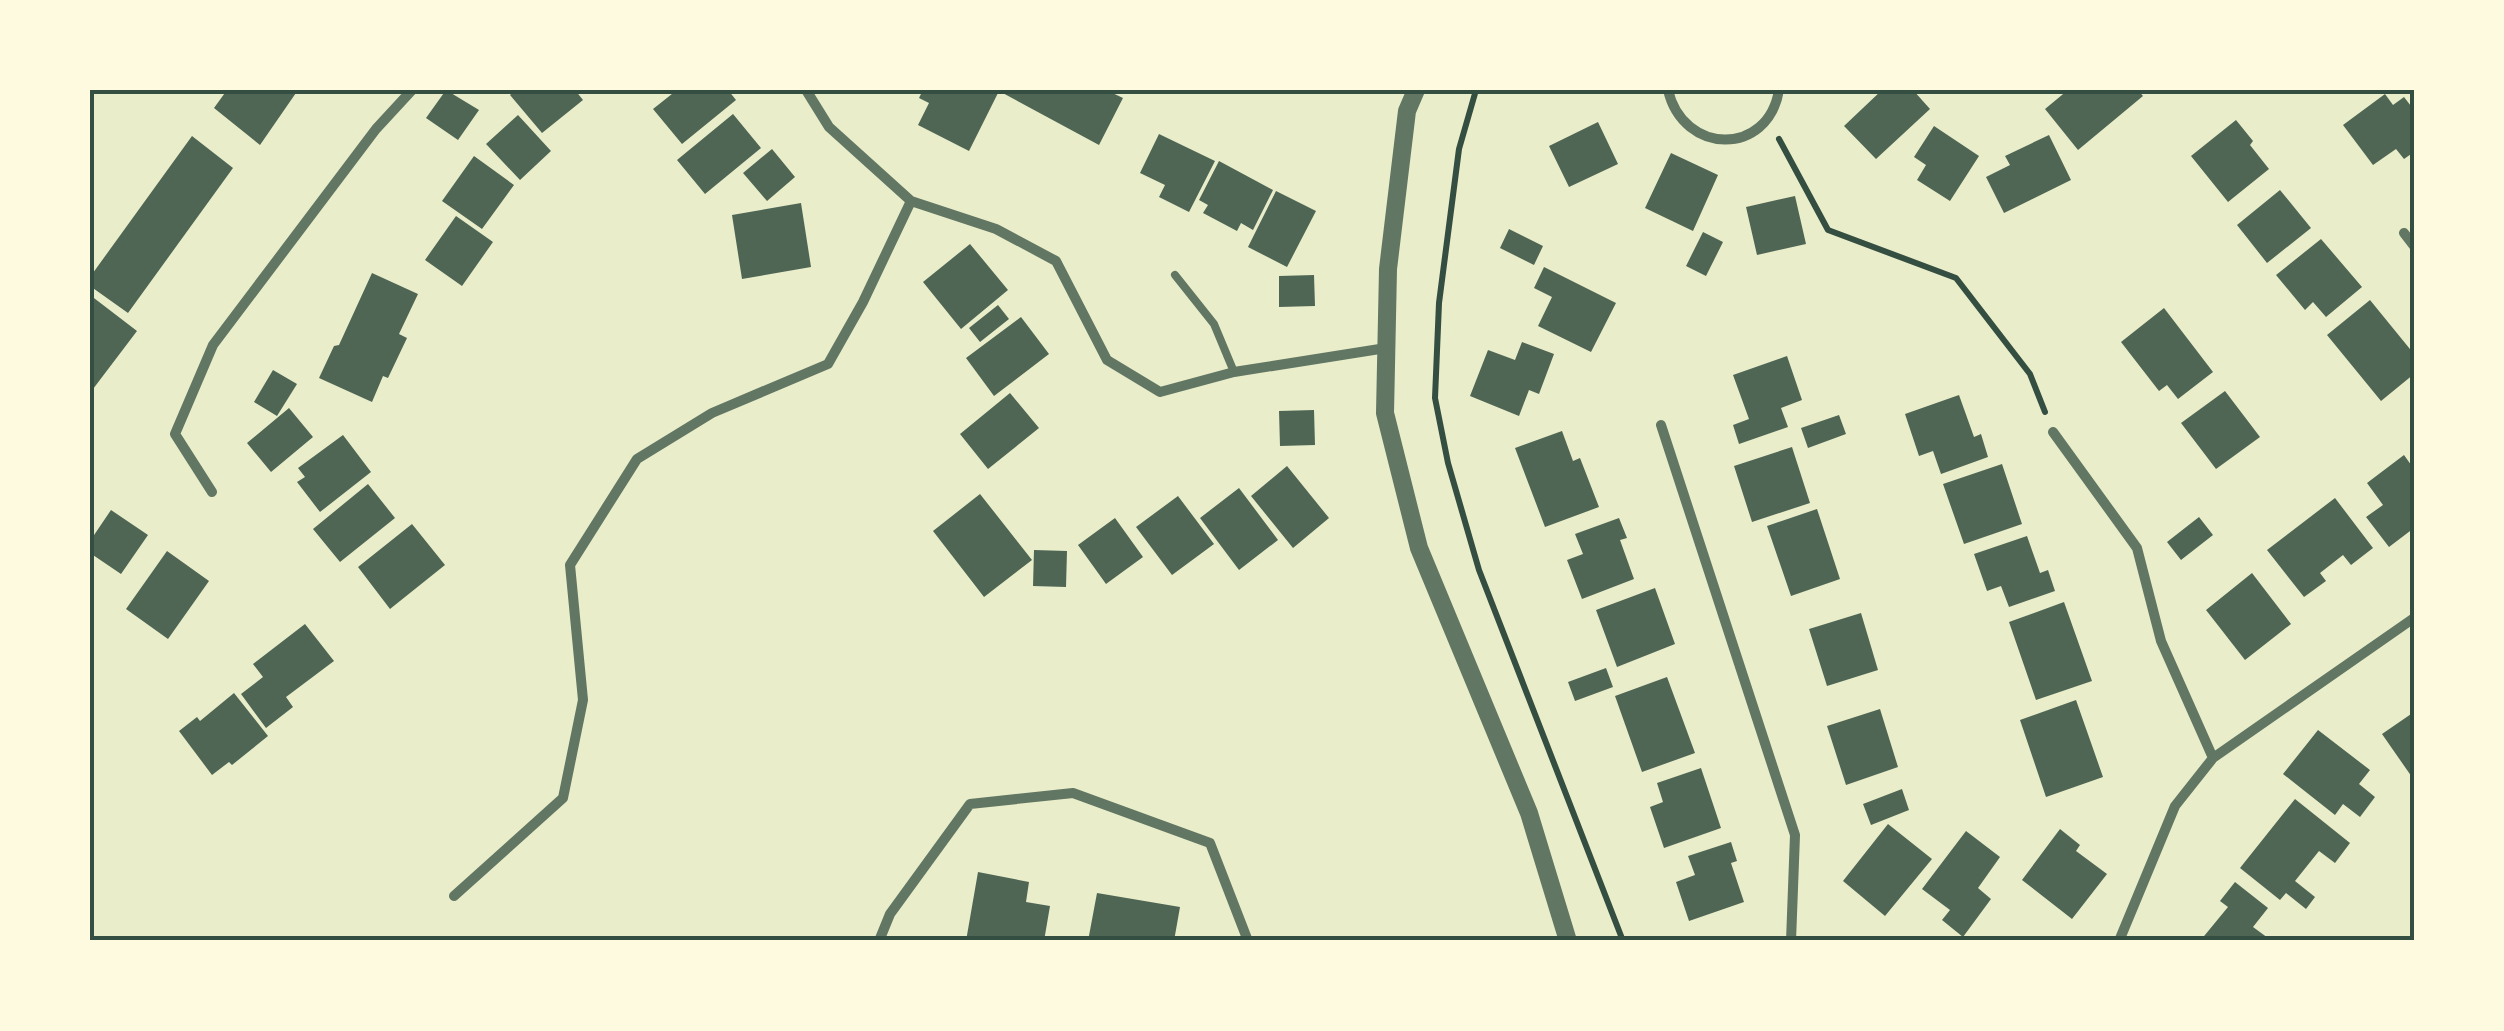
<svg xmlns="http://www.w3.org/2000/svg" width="2504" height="1031" viewBox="0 0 2504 1031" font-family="Karla,sans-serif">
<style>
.building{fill:#4f6655}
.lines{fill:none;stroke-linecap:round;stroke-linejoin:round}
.path{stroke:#344e41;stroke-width:6}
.service{stroke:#617663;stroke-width:8}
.minor{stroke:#617663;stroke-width:10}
.tertiary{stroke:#617663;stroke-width:18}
.neatline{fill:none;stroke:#344e41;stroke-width:4}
</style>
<rect width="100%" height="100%" fill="#e9edc9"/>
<path class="building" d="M227 90H298L260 145 214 108Z
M446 90 479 110 458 140 426 118Z
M515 90H575L583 100 542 133 510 95Z
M677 90H728L736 100 682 144 653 109Z
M923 90H1106L1123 98 1099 145 999 91 969 151 918 125 929 103 919 98Z
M1882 90H1913L1930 109 1876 159 1844 126Z
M2068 90H2138L2143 96 2078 150 2045 109Z
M2385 94 2393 105 2404 97 2414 110V152L2404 159 2396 149 2373 165 2343 125Z
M733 114 761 148 705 194 677 160Z
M518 115 551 151 520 180 486 144Z
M2236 120 2253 141 2250 145 2269 169 2228 202 2191 156Z
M1598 122 1618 164 1569 187 1549 146Z
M1934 126 1979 156 1950 201 1917 180 1926 165 1914 157Z
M1159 134 1215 161 1189 212 1159 197 1165 185 1140 173Z
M2049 135 2071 180 2004 213 1986 177 2010 165 2005 156Z
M192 136 233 168 128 313 90 286V277Z
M772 149 795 177 767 201 743 173Z
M1671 153 1718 175 1693 231 1645 208Z
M474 156 514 185 482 229 442 201Z
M1219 161 1273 190 1253 230 1241 223 1237 231 1203 213 1208 205 1199 200Z
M2280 190 2311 228 2267 263 2237 225Z
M1276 191 1316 211 1287 267 1248 247Z
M1795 196 1806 244 1757 255 1746 207Z
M801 203 811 267 742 279 732 215Z
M456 216 493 242 462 286 425 260Z
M1509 229 1543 246 1534 265 1500 248Z
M1703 232 1723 242 1706 276 1686 266Z
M2321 239 2362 287 2326 317 2313 302 2305 310 2276 275Z
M970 244 1008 290 961 329 923 282Z
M1544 267 1616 303 1591 352 1538 326 1552 297 1534 288Z
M372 273 418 294 399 334 407 338 388 378 383 376 372 402 319 378 334 346 339 345Z
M1314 275 1315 306 1279 307V276Z
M90 295 137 331 90 393Z
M2370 300 2414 354V374L2381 401 2327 335Z
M998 305 1009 319 980 342 969 328Z
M2164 308 2213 372 2178 399 2167 385 2159 391 2121 342Z
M1021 317 1049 354 994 396 966 358Z
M1522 342 1554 354 1539 394 1529 390 1519 416 1470 396 1488 350 1515 360Z
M1787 356 1802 400 1781 408 1788 427 1739 444 1733 425 1749 419 1733 375Z
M273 370 297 384 277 416 254 402Z
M2225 391 2260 437 2216 469 2181 423Z
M1010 393 1039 428 988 469 960 434Z
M1959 395 1974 437 1981 434 1988 457 1941 474 1933 451 1919 456 1905 414Z
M289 408 313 437 271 472 247 443Z
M1314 410 1315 445 1280 446 1279 411Z
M1839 415 1846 434 1808 448 1801 428Z
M1562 431 1573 461 1580 458 1599 507 1545 527 1515 448Z
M343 435 371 472 320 512 297 482 305 477 298 468Z
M1792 447 1810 503 1752 522 1734 466Z
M2404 455 2414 469V510L2410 512 2414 528 2389 547 2366 517 2383 505 2367 483Z
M2002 464 2022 524 1964 544 1943 484Z
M1287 466 1329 518 1293 548 1251 496Z
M368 484 395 518 340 562 313 529Z
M1239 488 1278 540 1239 570 1200 518Z
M980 494 1032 560 984 597 933 531Z
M1178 496 1214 544 1172 575 1136 527Z
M2335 498 2373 548 2351 565 2343 555 2320 573 2326 581 2304 597 2267 550Z
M1817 509 1840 579 1791 596 1767 526Z
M111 510 148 535 121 574 90 553V541Z
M2199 517 2213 535 2181 560 2167 542Z
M1115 518 1143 557 1106 584 1078 545Z
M1619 518 1627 538 1620 540 1634 579 1582 599 1567 560 1583 554 1575 534Z
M412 524 445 565 390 609 358 567Z
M2027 536 2040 573 2048 570 2055 591 2009 607 2001 586 1987 591 1974 554Z
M1034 550 1067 551 1066 587 1033 586Z
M167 551 209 581 168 639 126 609Z
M2252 573 2291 624 2245 660 2206 610Z
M1655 588 1675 644 1617 667 1596 610Z
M2064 602 2092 681 2036 700 2009 622Z
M1861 613 1878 670 1827 686 1809 629Z
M305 624 334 661 286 697 293 707 266 728 241 694 263 677 253 664Z
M1606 668 1613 687 1575 701 1568 682Z
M1667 677 1695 753 1642 772 1615 696Z
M234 693 268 736 232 765 229 762 212 775 179 731 197 717 200 721Z
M2076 700 2103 777 2046 797 2020 720Z
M1880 709 1898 767 1846 785 1827 726Z
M2414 712V780L2382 734Z
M2318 730 2370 770 2359 784 2375 797 2360 817 2343 804 2335 815 2283 774Z
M1701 768 1721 828 1664 848 1650 807 1663 802 1657 783Z
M1902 789 1909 810 1871 825 1863 804Z
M2295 799 2350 843 2335 863 2319 851 2295 881 2315 897 2306 909 2286 893 2280 900 2240 868Z
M1888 824 1932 859 1885 916 1843 881Z
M2060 829 2080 845 2076 851 2107 874 2072 919 2022 880Z
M1966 831 2000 857 1978 888 1991 899 1963 937 1942 920 1950 910 1922 889Z
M1731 842 1737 861 1731 863 1744 902 1689 921 1676 882 1695 875 1688 856Z
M978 872 1029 882 1026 902 1050 906 1044 941H966Z
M2235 882 2268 908 2253 927 2268 938 2265 941H2200L2228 907 2220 901Z
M1097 893 1180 907 1174 941H1088Z"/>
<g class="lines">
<path class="path" d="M1476 90 1459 149 1439 303 1435 398 1448 463 1479 570 1623 941
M1779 139 1828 230 1956 278 2030 374 2045 412"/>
<path class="service" d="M1175 275 1214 324 1234 372"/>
<path class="minor" d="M806 90 829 127 911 201 996 229 1056 261 1107 360 1160 392 1234 372 1386 348
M1668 90C1683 155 1768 157 1779 90
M2404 233 2414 246
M1661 425 1795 835 1791 941
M2053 432 2137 548 2161 641 2213 758
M212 492 175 434 213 345 376 129 412 90
M454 896 563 798 583 700 570 565 637 459 712 413 828 364 863 302 911 201
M879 941 890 914 970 804 1073 793 1210 843 1248 941
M2119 941 2175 806 2213 758 2414 618"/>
<path class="tertiary" d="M1416 90 1407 111 1388 269 1385 413 1419 548 1529 813 1568 941"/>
</g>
<rect width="2504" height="1031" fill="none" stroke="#fefae0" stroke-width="185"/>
<rect x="92" y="92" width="2320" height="846" class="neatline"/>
</svg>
